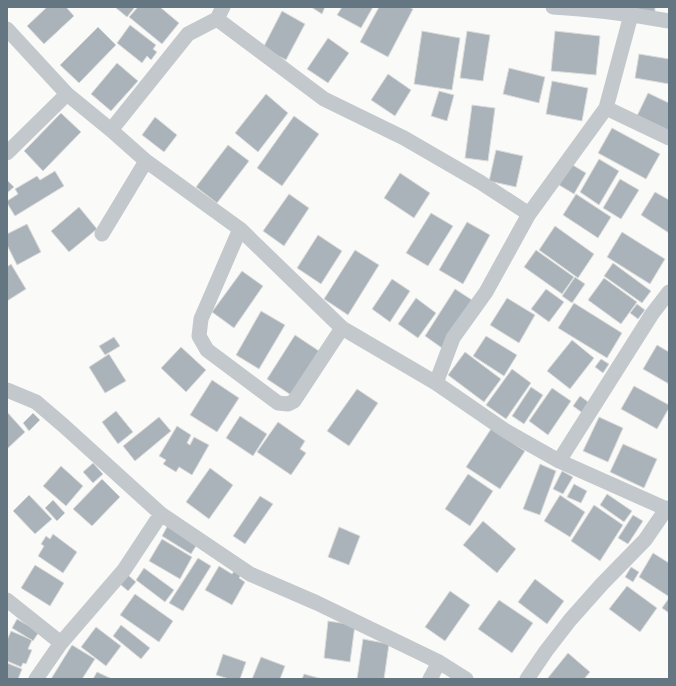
<svg xmlns="http://www.w3.org/2000/svg" width="676" height="686" viewBox="0 0 676 686" font-family="Poppins,sans-serif">
<style>
.building{fill:#aab3b9;stroke:#dcdcda}
.lines{fill:none;stroke-linecap:round;stroke-linejoin:round}
.street{stroke:#c3c8cc;stroke-width:15}
</style>
<rect width="100%" height="100%" fill="#fafaf8"/>
<path class="building" d="M47 7H66L74 16 44 44 27 26Z
M117 7H135L127 17 116 8Z
M138 7H160L179 23 162 44 129 17Z
M311 7H325L322 14Z
M342 7H373L361 28 337 15Z
M379 7H409L413 9 388 57 360 42Z
M612 7H655V13Z
M282 11 305 24 286 60 263 48Z
M130 25 156 45 153 49 157 52 151 60 147 56 142 63 117 43Z
M98 27 116 45 79 83 60 65Z
M422 31 460 38 452 90 414 84Z
M467 31 490 35 483 81 460 78Z
M555 31 600 36 596 75 551 71Z
M328 38 349 53 328 83 307 69Z
M639 54 669 59V84L635 78Z
M117 63 138 81 111 111 91 94Z
M509 68 545 77 539 103 503 94Z
M388 74 411 90 395 116 371 100Z
M552 81 588 88 582 121 546 114Z
M439 91 454 95 447 121 431 116Z
M648 93 669 103V133L636 118Z
M266 94 288 113 258 152 235 133Z
M472 105 495 108 488 161 465 158Z
M61 113 81 132 43 171 24 151Z
M294 116 319 134 282 186 257 168Z
M155 117 177 135 164 152 142 135Z
M612 128 660 154 646 179 598 153Z
M228 145 249 161 217 203 196 187Z
M496 150 523 156 516 187 489 181Z
M599 159 619 171 599 205 580 192Z
M571 164 586 173 574 194 559 185Z
M55 171 64 186 15 216 7 203V201L18 194 15 189 37 176 40 180Z
M400 173 430 193 414 218 384 198Z
M620 179 639 190 621 219 603 208Z
M7 180 14 187 7 193Z
M655 192 669 200V233L641 215Z
M289 194 309 208 284 246 263 231Z
M576 194 611 217 598 238 563 215Z
M79 207 97 229 69 252 51 231Z
M431 213 453 226 428 266 406 253Z
M467 222 490 235 463 284 439 270Z
M27 224 41 252 17 265 7 245V234Z
M555 226 594 254 578 278 539 250Z
M622 232 665 259 650 284 607 257Z
M318 235 342 251 321 284 297 268Z
M355 250 379 265 348 315 324 299Z
M536 250 574 277 562 294 524 267Z
M613 263 651 291 642 303 604 276Z
M11 264 26 289 7 301V267Z
M242 271 263 286 234 328 212 312Z
M575 277 585 284 572 303 562 296Z
M604 278 637 302 621 324 588 300Z
M392 279 410 291 390 322 372 309Z
M455 289 472 300 442 348 425 336Z
M546 289 564 302 549 322 531 309Z
M416 298 436 313 418 338 398 324Z
M507 298 535 315 519 343 490 325Z
M574 303 622 333 607 358 558 328Z
M637 304 645 310 638 319 630 313Z
M261 311 285 325 259 369 236 355Z
M295 335 319 351 291 395 267 379Z
M486 336 517 355 504 376 473 356Z
M114 337 120 346 105 355 99 346Z
M572 340 594 358 570 389 547 371Z
M657 345 669 352V384L643 369Z
M181 347 206 370 186 392 161 368Z
M465 352 501 379 484 402 448 375Z
M109 354 126 381 105 393 89 367Z
M601 359 609 364 603 373 595 367Z
M512 369 531 383 506 419 486 405Z
M212 380 239 398 217 432 190 415Z
M634 386 669 405V408L657 429 621 409Z
M531 387 543 395 524 424 512 416Z
M552 388 571 401 548 435 529 421Z
M357 389 378 403 349 446 327 431Z
M580 396 591 404 584 414 573 406Z
M116 411 133 432 118 444 102 422Z
M7 412 25 432 7 449Z
M33 413 40 420 29 431 23 423Z
M240 416 267 434 253 456 226 438Z
M159 417 171 431 135 461 123 446Z
M599 417 623 428 608 462 583 451Z
M278 422 305 441 300 449 306 453 291 475 257 452Z
M177 426 191 435 187 443 190 445 194 437 209 445 192 475 179 467 176 472 163 464 166 460 159 456Z
M491 429 525 451 500 489 466 467Z
M623 444 657 459 644 488 610 472Z
M93 463 103 474 93 483 83 472Z
M540 464 556 471 540 515 523 509Z
M61 466 83 486 66 506 43 486Z
M210 468 233 485 209 519 186 502Z
M562 471 573 477 563 494 553 489Z
M468 474 493 491 470 526 445 509Z
M102 479 120 497 92 526 73 509Z
M574 484 587 491 581 503 567 497Z
M607 494 632 511 624 522 600 505Z
M29 495 52 519 35 534 13 511Z
M560 495 585 512 570 537 544 521Z
M260 496 273 504 245 544 233 536Z
M53 500 65 513 57 521 45 508Z
M594 505 623 525 600 561 571 541Z
M633 515 643 521 628 544 618 538Z
M483 521 516 549 497 573 463 545Z
M168 525 198 543 191 554 162 536Z
M339 527 360 536 349 565 328 557Z
M53 534 77 552 63 573 38 556 44 546 41 544 46 536 50 539Z
M162 539 192 557 180 579 149 561Z
M653 553 669 563V594L668 596 639 577Z
M198 558 211 566 183 611 169 603Z
M35 565 64 583 50 606 21 588Z
M219 566 232 574 234 571 241 575 239 578 245 582 232 605 205 590Z
M631 567 639 572 633 582 625 577Z
M144 568 174 590 165 602 136 580Z
M128 575 136 582 128 591 120 584Z
M535 579 564 601 547 624 518 602Z
M627 586 657 608 640 632 609 609Z
M450 591 470 605 445 641 425 627Z
M135 594 173 621 159 642 120 615Z
M669 598V613L662 608Z
M499 600 533 623 512 653 478 629Z
M17 619 39 632 33 641 12 628Z
M328 621 355 625 350 662 324 658Z
M121 625 150 648 141 659 113 636Z
M96 627 121 646 106 666 81 647Z
M11 631 32 640 28 649 32 650 26 664 23 663 21 667 7 661V640Z
M363 639 389 644 384 679H357Z
M72 645 95 659 82 679H51Z
M568 653 590 672 584 679H547Z
M223 654 246 662 240 679H229L216 675Z
M261 657 285 666 280 679H252Z
M7 663 22 669 18 679H7Z
M97 672 112 679H93Z
M304 674 322 679H302Z"/>
<g class="lines">
<path class="street" d="M553 7C592 9 630 14 669 21
M217 19 324 99 404 138 480 182 529 214
M7 29 67 94 111 130 146 161 240 229 342 328 436 383 506 431 559 461 669 510
M606 108 669 138
M111 130 188 34 217 19 223 7
M7 153 67 94
M240 229 201 319 199 336 207 350 278 403 288 404 294 401 342 328
M102 234 146 161
M436 383 453 338 486 292 529 214 606 108 631 15
M7 390 36 402 64 426 161 514 250 574 317 603 439 662 466 679
M559 461 652 314 669 292
M7 600 61 643
M36 679 61 643 124 570 161 514
M430 679 439 662
M527 679 546 651 570 620 602 584 645 540 667 508"/>
</g>
<rect width="676" height="686" fill="none" stroke="#657683" stroke-width="16"/>
</svg>
